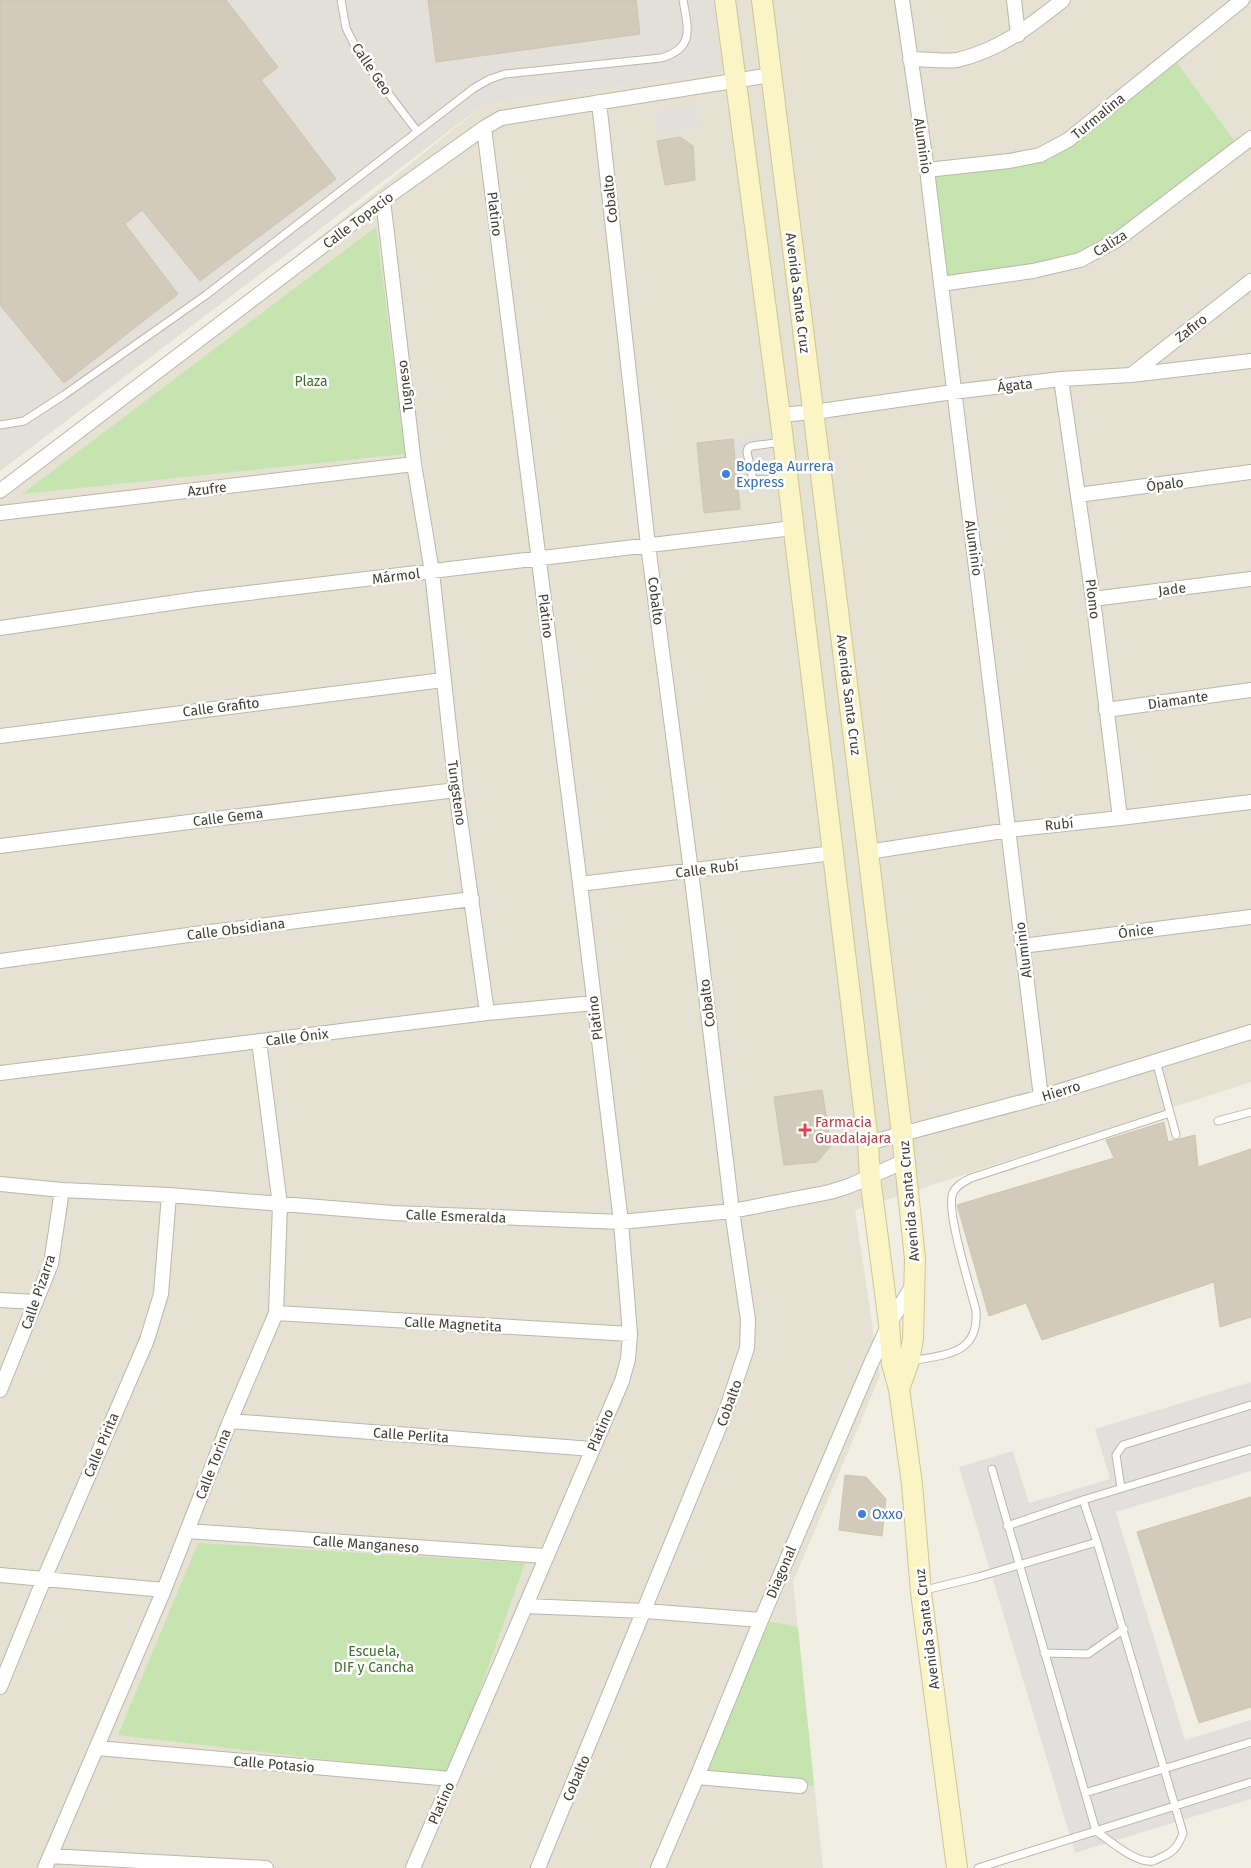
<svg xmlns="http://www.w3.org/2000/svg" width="1251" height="1868" viewBox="0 0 1251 1868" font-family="'Fira Sans',sans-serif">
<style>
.residential{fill:#e5e1d3}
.industrial{fill:#e3e0d9}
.green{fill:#c6e4af}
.parking{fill:#e2e0dd}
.building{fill:#d2cbbb;stroke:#ccc4ae}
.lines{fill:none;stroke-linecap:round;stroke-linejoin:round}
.lane-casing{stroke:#bcb7a8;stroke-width:9}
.street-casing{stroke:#bcb7a8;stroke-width:16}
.secondary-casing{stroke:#cfc697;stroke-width:22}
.lane{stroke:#fff;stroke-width:7}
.street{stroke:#fff;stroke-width:14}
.secondary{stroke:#fbf4c4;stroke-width:20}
.shop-dot{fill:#3f7fe0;stroke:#fff;stroke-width:2}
.health-dot{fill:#e0444e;stroke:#fff;stroke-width:2}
.labels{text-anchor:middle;stroke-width:5;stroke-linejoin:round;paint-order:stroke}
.street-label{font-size:14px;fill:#433f35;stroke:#fff}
.park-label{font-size:14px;fill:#3e712c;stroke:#fff}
.shop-label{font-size:14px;fill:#366cbe;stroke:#fff;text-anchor:start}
.health-label{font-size:14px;fill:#be3a42;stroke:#fff;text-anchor:start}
</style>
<rect width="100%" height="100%" fill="#f1efe4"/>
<path class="residential" d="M740 0H1251V1082L855 1210 880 1376 793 1582 823 1868H0V494L485 104 748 69Z"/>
<path class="industrial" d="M0 0H740L748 69 485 104 0 471Z"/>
<path class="green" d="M1172 56 1239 147 1080 260 941 284 927 170 1040 155Z
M376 227 405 454 22 494Z
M198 1543 525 1563 450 1774 118 1735Z
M761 1620 798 1627 814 1786H800L697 1777Z"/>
<path class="parking" d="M695 105 699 127 657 134 654 112Z
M766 434 773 490 739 495 733 439Z
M1251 1382V1471L1116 1512 1185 1740 1251 1720V1799L1075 1853 959 1467 1013 1451 1029 1503 1110 1479 1095 1429Z"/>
<path class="building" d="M0 0H226L278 67 261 80 336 179 200 281 142 210 125 224 178 294 64 383 0 305Z
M428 0H636L640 34 436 62Z
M680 137 693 146 695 180 665 185 657 141Z
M733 439 740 509 704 513 697 443Z
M822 1090 831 1146 817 1162 784 1165 774 1097Z
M1164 1122 1168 1142 1195 1135 1198 1167 1251 1149V1317L1220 1327 1214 1282 1042 1340 1026 1303 989 1316 957 1205 1114 1158 1106 1140Z
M845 1475 866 1477 886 1499 882 1536 839 1530Z
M1251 1497V1707L1199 1723 1137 1532Z"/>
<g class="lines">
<defs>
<path id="lane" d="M341 0 346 28 360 56 417 131
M0 425 24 421 64 395 206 295 474 88 490 79 505 74 661 58C695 48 688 29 683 0
M782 442 752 446 748 448 747 452 753 480 787 479
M1156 1061 1176 1135
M1218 1121 1251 1112
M912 1361C945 1354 979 1355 976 1311 971 1289 945 1209 953 1193 956 1185 964 1182 971 1178L1170 1113
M992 1469 1096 1831C1109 1840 1136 1864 1153 1861 1157 1860 1161 1857 1164 1856 1175 1851 1179 1844 1183 1833L1097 1542
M1121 1488 1116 1455 1123 1445 1251 1405
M1083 1500 1251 1449
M921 1591 978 1577 1097 1542 1083 1500 1007 1526
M1044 1653 1088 1654 1124 1629
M1085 1793 1251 1742
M978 1868 1251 1782"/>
<path id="street" d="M902 0 927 170 1041 1097
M1014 0 1018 35
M910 59C925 59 943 62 957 60 1000 50 1030 26 1063 0
M927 170 1009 161 1040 155 1068 140 1242 0
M383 200 414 464 432 572 456 790 487 1013
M941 284 1033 271 1080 260 1117 240 1251 138
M1131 375 1251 281
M1061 379 1093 599 1120 818
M780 415 814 412 953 392 1061 379 1131 375 1251 361
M0 491 383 200 484 128 501 118 771 75
M1078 495 1251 472
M0 513 414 464
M1093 599 1251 579
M0 628 198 599 793 528
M1106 710 1251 690
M0 736 443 680
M0 846 197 821 456 790
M868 852 1009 830 1120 818 1251 802
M580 884 833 853
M1022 946 1251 917
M0 961 210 932 472 899
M0 1073 487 1013 594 1003
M868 1143 1041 1097 1251 1032
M0 1184 62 1190 169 1195 393 1213 621 1222 732 1211 830 1192 849 1186 905 1161
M0 1300 36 1302
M276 1313 630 1334
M0 1390 51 1264 62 1190
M230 1421 592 1449
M187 1531 545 1556
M0 1575 164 1590
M525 1606 645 1611 761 1620
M0 1687 44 1579 147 1340 161 1294 169 1195
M97 1748 451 1779
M697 1777 800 1786
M50 1856 266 1868
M45 1868 164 1590 230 1421 276 1313 280 1205 259 1041
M413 1868 622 1381 628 1359 630 1334 621 1222 580 884 484 128
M538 1868 727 1408 747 1348 748 1320 732 1211 691 871 648 545 599 102
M658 1868 697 1777 761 1620 869 1368 889 1324 913 1285"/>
<path id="secondary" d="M725 0 780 415 868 1143 870 1177 889 1324 892 1364 899 1389 912 1484 921 1592 957 1868
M762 0 868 852 902 1134 915 1259 913 1339 909 1361 899 1389"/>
</defs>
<use href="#lane" class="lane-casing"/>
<use href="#street" class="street-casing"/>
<use href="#secondary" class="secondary-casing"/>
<use href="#lane" class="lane"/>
<use href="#street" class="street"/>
<use href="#secondary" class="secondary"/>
</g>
<g class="shop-dot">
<circle cx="726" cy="474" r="5"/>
<circle cx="862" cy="1514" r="5"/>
</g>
<path class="health-dot" d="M802.5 1122.5h5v5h5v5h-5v5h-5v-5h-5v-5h5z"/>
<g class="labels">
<g class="street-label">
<text transform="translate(372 69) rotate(56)" y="5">Calle Geo</text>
<text transform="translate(1098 116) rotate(-39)" y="5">Turmalina</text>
<text transform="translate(923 146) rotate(82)" y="5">Aluminio</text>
<text transform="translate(610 199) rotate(-96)" y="5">Cobalto</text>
<text transform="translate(495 214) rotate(83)" y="5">Platino</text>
<text transform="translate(358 220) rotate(-37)" y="5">Calle Topacio</text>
<text transform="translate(1110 243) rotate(-32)" y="5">Caliza</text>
<text transform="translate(798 293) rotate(83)" y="5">Avenida Santa Cruz</text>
<text transform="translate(1191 328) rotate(-38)" y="5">Zafiro</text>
<text transform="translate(1015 385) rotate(-6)" y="5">Ágata</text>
<text transform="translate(405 386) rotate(-97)" y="5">Tugneso</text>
<text transform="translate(1165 484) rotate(-7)" y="5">Ópalo</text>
<text transform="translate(207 489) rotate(-7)" y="5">Azufre</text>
<text transform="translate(974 548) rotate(82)" y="5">Aluminio</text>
<text transform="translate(396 576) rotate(-7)" y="5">Mármol</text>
<text transform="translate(1172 589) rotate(-7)" y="5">Jade</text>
<text transform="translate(1093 599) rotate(83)" y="5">Plomo</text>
<text transform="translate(656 601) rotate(83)" y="5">Cobalto</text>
<text transform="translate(546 616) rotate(83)" y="5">Platino</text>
<text transform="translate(849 695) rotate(83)" y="5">Avenida Santa Cruz</text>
<text transform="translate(1178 700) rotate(-8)" y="5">Diamante</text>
<text transform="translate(221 707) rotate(-7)" y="5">Calle Grafito</text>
<text transform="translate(457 793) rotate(82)" y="5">Tungsteno</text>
<text transform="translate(228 817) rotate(-7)" y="5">Calle Gema</text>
<text transform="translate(1059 824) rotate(-6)" y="5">Rubí</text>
<text transform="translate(707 869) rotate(-7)" y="5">Calle Rubí</text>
<text transform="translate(236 929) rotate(-7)" y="5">Calle Obsidiana</text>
<text transform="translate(1136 931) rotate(-7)" y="5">Ónice</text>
<text transform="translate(1023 950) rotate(-97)" y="5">Aluminio</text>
<text transform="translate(707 1003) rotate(-97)" y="5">Cobalto</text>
<text transform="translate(595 1018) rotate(-97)" y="5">Platino</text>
<text transform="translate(297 1037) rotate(-7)" y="5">Calle Ónix</text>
<text transform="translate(1061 1091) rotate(-17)" y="5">Hierro</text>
<text transform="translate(909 1201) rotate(-95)" y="5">Avenida Santa Cruz</text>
<text transform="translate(456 1216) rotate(2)" y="5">Calle Esmeralda</text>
<text transform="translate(38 1292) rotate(-71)" y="5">Calle Pizarra</text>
<text transform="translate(453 1324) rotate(3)" y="5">Calle Magnetita</text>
<text transform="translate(729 1403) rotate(-70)" y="5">Cobalto</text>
<text transform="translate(600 1430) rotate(-66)" y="5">Platino</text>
<text transform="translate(411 1435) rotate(4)" y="5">Calle Perlita</text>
<text transform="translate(101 1445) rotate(-67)" y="5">Calle Pirita</text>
<text transform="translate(213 1464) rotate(-69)" y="5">Calle Torina</text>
<text transform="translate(366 1544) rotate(4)" y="5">Calle Manganeso</text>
<text transform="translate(781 1572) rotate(-67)" y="5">Diagonal</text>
<text transform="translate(927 1629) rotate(-97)" y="5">Avenida Santa Cruz</text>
<text transform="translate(274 1764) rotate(5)" y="5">Calle Potasio</text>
<text transform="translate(576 1778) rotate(-67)" y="5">Cobalto</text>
<text transform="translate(441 1803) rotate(-66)" y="5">Platino</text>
</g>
<g class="park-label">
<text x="311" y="386">Plaza</text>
<text x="374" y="1656">Escuela,<tspan x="374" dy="16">DIF y Cancha</tspan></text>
</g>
<g class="shop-label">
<text x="736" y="471">Bodega Aurrera<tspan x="736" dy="16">Express</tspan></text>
<text x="872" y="1519">Oxxo</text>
</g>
<g class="health-label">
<text x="815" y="1127">Farmacia<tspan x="815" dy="16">Guadalajara</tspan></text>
</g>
</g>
</svg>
